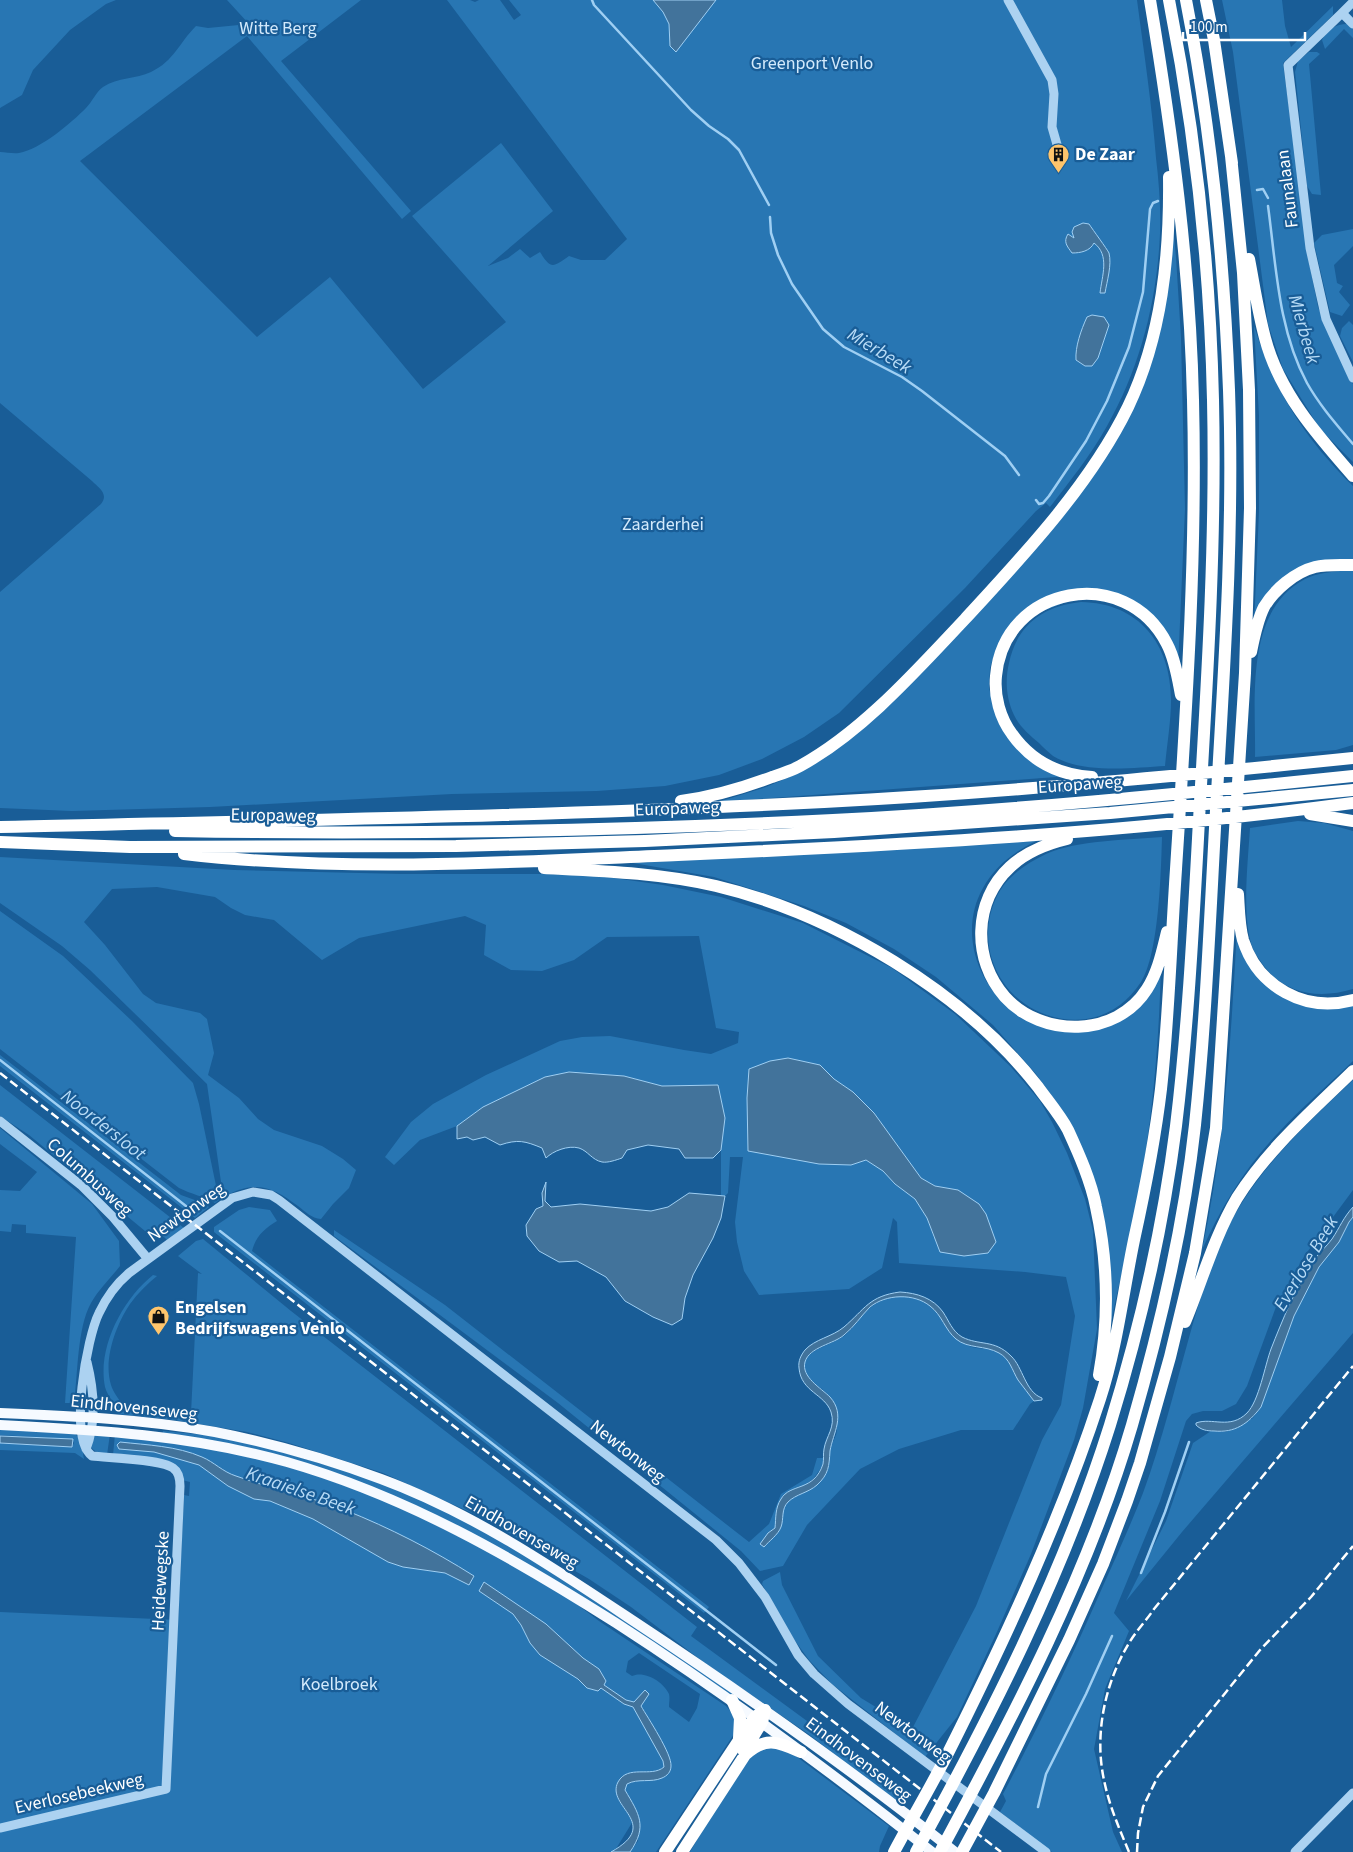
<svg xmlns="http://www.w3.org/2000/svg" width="1353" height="1852" viewBox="0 0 1353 1852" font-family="'Source Sans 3',sans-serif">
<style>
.green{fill:#2876b3;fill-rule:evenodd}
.water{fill:#42739b;stroke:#9fcff3}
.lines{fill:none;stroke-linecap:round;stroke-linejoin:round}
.stream{stroke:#9fcff3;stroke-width:2.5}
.minor{stroke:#acd2f1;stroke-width:9}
.major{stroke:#f6faff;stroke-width:10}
.highway{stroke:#fff;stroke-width:12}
.rail{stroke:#fff;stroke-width:2.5;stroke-dasharray:9 4;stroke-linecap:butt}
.labels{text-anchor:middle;stroke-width:4.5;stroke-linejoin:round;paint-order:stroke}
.park-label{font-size:18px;fill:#d3eafc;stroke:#195d97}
.poi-label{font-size:18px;font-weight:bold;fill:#fff;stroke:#195d97;text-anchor:start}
.street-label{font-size:18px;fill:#fff;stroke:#195d97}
.water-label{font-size:19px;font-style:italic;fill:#b8dcf7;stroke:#195d97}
</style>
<rect width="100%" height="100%" fill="#195d97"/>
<path class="green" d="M0 0H116L106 4 70 30 33 70 22 95 0 108Z
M227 0H361L281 61 411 211 402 219 247 36 80 161 257 337 330 277 423 389 506 322 412 216 501 143 553 211 488 266 508 258 520 249 530 258 540 252C551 270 553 267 569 256L581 260H605L627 239 447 0H470L475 2 479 0H500L514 20 521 15 509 0H1137C1144 53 1152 105 1156 158 1159 183 1161 209 1160 234 1157 301 1140 368 1107 426 1091 455 1070 481 1050 507L1046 503 1036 511 965 588 839 713 804 737 762 759 719 775 665 786 597 791 452 794 210 807 72 811 0 808V592L101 504C109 494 99 488 92 481L0 403V152C6 152 13 154 19 153 41 149 71 123 86 108 92 102 96 92 103 87 118 77 136 79 151 72 174 61 179 43 196 26L208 28 249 24Z
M1222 0H1282L1285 26 1291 47 1333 6V15L1283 63 1309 262 1318 307 1348 377 1353 384V462L1320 429 1283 369 1268 324 1233 52Z
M1347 24 1353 27V38L1344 29 1325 49 1322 40C1327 29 1336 24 1347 24Z
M1309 52H1317L1320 54 1309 64 1321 195 1312 194 1307 186 1295 72 1298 61Z
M1172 215 1176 257 1181 338 1185 509 1178 667 1154 620 1094 591 1013 623 995 652 990 668 989 688 999 724 1070 776 718 802 766 787 799 773 997 591 1142 389Z
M1353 229V246L1334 265 1337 283 1343 286 1339 292 1350 305 1342 316 1330 312 1314 243 1322 235Z
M1349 321 1353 325V362L1340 336 1342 328Z
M1254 326C1275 391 1304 438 1353 486V559L1301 570 1254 625 1259 511V416Z
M1345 570 1353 571V745L1336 750 1255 757C1256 700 1244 611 1305 579 1317 573 1332 572 1345 570Z
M1081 602C1139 603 1171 644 1171 700 1171 722 1167 744 1165 766 1132 768 1083 774 1053 756 1048 752 1043 747 1039 743 1029 735 1019 726 1014 715 1006 698 1005 680 1009 663 1017 625 1043 606 1081 602Z
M1298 821 1324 823 1353 831V989C1320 999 1286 995 1264 966 1259 959 1253 951 1251 943 1242 911 1248 861 1250 828Z
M1162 837C1161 872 1159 954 1141 982 1128 1002 1109 1016 1086 1019 1017 1027 967 958 997 896 1007 876 1027 863 1046 854 1078 840 1126 840 1162 837Z
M1036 841C1014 852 995 866 983 888 956 935 981 999 1030 1020 1036 1022 1046 1021 1053 1021 1073 1021 1094 1022 1114 1022L1161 965C1159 1049 1151 1136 1134 1218 1127 1256 1116 1292 1110 1330L1107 1252 1055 1100 1036 1074 993 1025 936 977 894 949 846 923 804 906 714 877 633 863Z
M0 857 234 870 402 874H543L600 876 663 885 721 897 803 923 892 968 955 1014 1011 1067 1040 1101 1052 1122 1067 1153 1085 1199 1093 1231 1097 1329 1083 1408 1074 1440 1031 1554 996 1634 957 1717 925 1757 832 1684 809 1660 793 1638 762 1584 763 1581 780 1572 782 1585 818 1656 861 1698 912 1729 976 1606 1042 1440 1061 1405 1075 1316 1066 1277 1025 1272 899 1263 897 1222 893 1218 882 1268 849 1289 759 1295 744 1271 737 1242 735 1222 743 1157H730L728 1193 725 1196 721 1195V1150L725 1118 718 1085 662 1086 624 1076 569 1072 545 1077 483 1107 457 1126 420 1140 394 1165 385 1157 411 1122 433 1104 486 1075 560 1041 582 1037 610 1036 684 1050 711 1054 738 1043 739 1032 716 1028 699 936 607 937 574 960 542 971 511 970 484 955 486 925 465 916 359 938 322 960 274 920 245 915 231 908 215 897 157 887 112 889 84 922 105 945 143 994 156 1003 200 1013 207 1019 214 1053 208 1075 239 1098 258 1119 274 1130 322 1146 343 1159 356 1170 349 1188 333 1204 321 1219C311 1218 306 1212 298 1206 273 1187 256 1180 227 1195L221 1182 207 1084 90 970 62 946 0 903ZM788 1058 820 1065 834 1079 853 1092 874 1113 921 1178 935 1186 958 1190 934 1238 927 1218 915 1199 895 1184 884 1171 866 1160 748 1151 749 1137Z
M0 911 63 956 132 1021 193 1083 199 1104 219 1200 215 1203C203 1196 191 1194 179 1188L0 1049Z
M1237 929 1276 992 1353 1002V1061C1328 1085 1302 1107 1279 1132 1246 1166 1221 1207 1202 1250 1225 1144 1231 1037 1237 929Z
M0 1055 181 1195 203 1203 209 1207 195 1218 0 1066Z
M1353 1080V1190L1305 1255 1277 1304 1247 1386 1236 1404 1222 1411H1203L1192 1414 1186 1421 1160 1501 1114 1613 1129 1631 1105 1689 1094 1749 1113 1832 1122 1852H1052L1000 1812 1006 1801 1003 1794C1039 1726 1072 1657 1103 1586 1117 1555 1131 1524 1143 1493 1162 1441 1175 1387 1190 1334 1199 1302 1208 1272 1221 1242 1250 1176 1302 1128 1353 1080Z
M0 1085 184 1228 167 1240 164 1237 155 1238 145 1231 29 1135 0 1116Z
M0 1128 92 1204 119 1241 120 1266C110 1279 99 1289 91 1303 77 1328 78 1374 74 1403H65L76 1237 26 1233V1225L12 1224 11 1232 0 1231V1190L20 1191 37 1172 0 1144Z
M249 1207 270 1210 277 1221C264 1229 256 1236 252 1251L709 1607 704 1613 214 1232V1227L239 1210Z
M1353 1217V1333L1182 1532 1126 1601 1166 1521 1193 1443 1211 1431 1226 1432 1253 1418 1261 1407 1294 1316 1319 1267 1339 1242 1349 1222Z
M334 1230 445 1305 749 1542 769 1524 781 1494 812 1475 817 1458H825L821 1468 814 1478 804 1486 794 1489 777 1508 775 1528 768 1533 771 1537C787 1526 778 1514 786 1503 796 1492 812 1492 824 1477 830 1469 829 1461 830 1451 831 1444 837 1436 837 1429 837 1424 834 1403 831 1399 824 1385 800 1382 805 1359 816 1347 831 1345 844 1336 854 1328 860 1316 870 1308 886 1294 913 1293 930 1306 941 1314 943 1328 954 1335 959 1338 964 1343 969 1346 979 1350 989 1347 999 1353 1010 1359 1012 1370 1018 1380 1023 1387 1029 1394 1034 1401L1030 1404 1013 1430H961L899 1449 860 1469 807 1525 783 1566 760 1571 741 1551 558 1403 334 1236Z
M203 1239 291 1311 697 1627 691 1636 904 1792 898 1803 807 1733 710 1667 631 1607 589 1579 481 1517 383 1473 289 1443 247 1432 168 1419 118 1414C117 1404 108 1398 105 1387 97 1347 123 1299 153 1275L157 1276C147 1284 138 1293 130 1304 116 1325 103 1359 111 1385 113 1392 118 1398 123 1405L191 1413 198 1273 202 1274 178 1256 196 1241Z
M0 1428 72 1432C83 1438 82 1447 84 1459L75 1453 0 1450V1443L72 1447 74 1443 72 1439 0 1435Z
M163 1431 218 1436 265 1447 372 1479 426 1501 506 1543 741 1697 738 1701 602 1611 369 1487 162 1434Z
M96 1434H110L107 1455C94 1452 84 1448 96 1434Z
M115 1434 196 1445 272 1462 312 1474 377 1497 484 1547 570 1599 599 1621 726 1706 734 1715V1734L656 1852H630L638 1841V1813L614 1852H0V1612L178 1620 184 1495 189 1496 190 1482 182 1480 180 1470 113 1455ZM639 1653 700 1694 697 1708 689 1722 669 1707C669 1702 670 1699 669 1694 664 1682 644 1670 632 1676L626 1672 628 1661Z
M774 1746 793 1754 889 1826 880 1846 879 1852H690L719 1802 754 1752Z"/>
<path class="water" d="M653 0H716L676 52 670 46 669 24 663 12Z
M1083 223 1089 224C1093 230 1107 249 1109 253 1112 265 1107 281 1105 293H1100C1102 276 1110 255 1094 243 1090 251 1081 253 1072 253 1067 246 1063 242 1068 234L1074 238 1072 232 1074 227Z
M1092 315 1104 317 1109 325 1098 358 1092 366H1085L1076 360C1075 347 1081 330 1087 317Z
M788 1058 820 1065 834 1079 853 1092 874 1113 921 1178 935 1186 958 1190 979 1204 986 1214 996 1242 988 1253 964 1256 940 1252 927 1218 915 1199 895 1184 883 1171 866 1160 851 1165 819 1164 748 1151 747 1098 749 1069 770 1061Z
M569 1072 624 1076 662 1086 718 1085 725 1118 721 1150 713 1158H685L679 1149 648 1145 627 1150 622 1158C616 1160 608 1163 602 1162 592 1160 588 1151 579 1148 568 1145 553 1151 546 1158L542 1148C525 1141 518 1139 500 1145L485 1137 473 1140 467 1137 457 1139V1126L483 1107 545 1077Z
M546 1182 545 1201 551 1207 580 1204 651 1211 668 1207 689 1193 725 1196 721 1218 713 1238 693 1275 685 1298 682 1319 672 1325 653 1317 625 1301 606 1277 577 1261 559 1262 539 1251 527 1236 526 1225 536 1209 543 1206 542 1193Z
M1353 1207V1217L1349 1222 1339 1242 1319 1267 1294 1316 1261 1407C1248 1424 1235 1433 1214 1431 1207 1431 1201 1430 1196 1425V1423C1212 1417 1230 1430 1247 1413 1259 1401 1265 1365 1271 1349 1282 1321 1296 1287 1312 1262 1318 1254 1326 1247 1332 1239 1340 1227 1343 1218 1353 1207Z
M900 1292C917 1293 933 1298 943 1312 949 1321 952 1331 962 1337 980 1346 994 1339 1011 1356 1023 1367 1025 1392 1042 1398V1400L1034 1401C1029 1394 1023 1387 1018 1380 1012 1370 1010 1359 999 1353 985 1345 968 1349 956 1339 945 1330 942 1315 930 1306 914 1293 886 1294 870 1307 861 1316 854 1327 844 1335 834 1344 809 1347 805 1362 801 1377 821 1388 830 1397 846 1415 833 1433 830 1451 829 1466 829 1474 817 1485 808 1493 796 1494 788 1502 781 1509 784 1519 781 1527 778 1535 769 1541 764 1547L760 1544 768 1533 775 1528C776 1518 775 1508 781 1499 790 1483 814 1492 823 1464 824 1459 823 1454 824 1449 826 1436 836 1427 831 1412 825 1394 801 1392 799 1368 798 1361 801 1355 805 1350 815 1339 832 1337 844 1327 865 1309 869 1296 900 1292Z
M0 1436 73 1439 72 1447 0 1443Z
M120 1442C147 1445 177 1446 202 1457 214 1462 223 1472 236 1476 272 1489 309 1496 345 1510 390 1528 433 1550 474 1576L469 1585 445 1573 403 1567 388 1562 313 1519 270 1501 254 1499 228 1486 199 1465 154 1452 119 1449 117 1445Z
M484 1582 546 1624 583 1658 599 1669 606 1681 604 1685 626 1700 634 1702 645 1690 649 1694 641 1706C648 1718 672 1754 671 1766 671 1772 667 1776 662 1778 651 1783 638 1778 627 1784L625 1790C639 1814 648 1826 630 1852H611C663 1823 605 1807 618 1782 628 1764 651 1778 664 1767L663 1761 633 1707 624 1704 601 1688 598 1691 587 1688 578 1679 540 1655 530 1643 521 1625 513 1614 479 1591Z"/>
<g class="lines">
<path class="stream" d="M592 0 594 5 691 110 709 126 728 139 739 150 769 205
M1257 190 1263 189 1268 198
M1268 206C1276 264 1278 330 1307 383 1320 406 1337 425 1353 444
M770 217 771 233 778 255 792 284 823 329 844 347 902 377 922 391 1005 456 1019 475
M1036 500 1039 504 1043 503 1049 496 1086 441 1107 401 1129 347 1143 292 1150 209 1153 203 1158 201
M0 1060 191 1210
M220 1231 776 1665
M1141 1573 1165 1512 1189 1442
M1038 1807 1046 1774 1086 1694 1112 1636"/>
<path class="minor" d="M1008 0 1052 80 1054 94 1052 127 1060 155
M1353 2 1342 13 1353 24
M1342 13 1288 65 1310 248 1326 319 1353 378
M0 1121 82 1186 113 1217 148 1259
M86 1449C97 1421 94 1390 87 1362
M0 1828 166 1789 180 1486C180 1479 179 1472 173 1468 161 1459 109 1458 92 1456 68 1439 87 1337 99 1313 106 1298 116 1284 129 1273L232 1198 253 1192 271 1195 279 1200 716 1540 739 1563 765 1597 798 1655 814 1674 848 1704 1046 1852
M1295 1852 1353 1793"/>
<path class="major" d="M0 1413C72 1416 144 1419 215 1432 271 1443 327 1459 381 1479 473 1513 554 1568 635 1622 744 1694 852 1770 955 1852
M0 1425C98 1430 191 1435 287 1462 406 1496 512 1557 616 1623 726 1694 830 1771 932 1852"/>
<path class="highway" d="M1206 0 1214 40 1232 163
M1249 259C1254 285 1258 312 1265 338 1279 392 1317 435 1353 476
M1251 652C1254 637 1257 621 1264 607 1274 590 1295 572 1315 567 1327 564 1340 565 1353 565
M1092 777C1059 775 1031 761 1012 734 1000 718 994 696 996 676 1004 585 1126 563 1167 644 1175 659 1178 679 1181 695
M681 801C712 797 743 788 772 777 781 774 791 771 800 766 862 732 916 671 965 619 1023 556 1090 485 1128 407 1162 336 1170 255 1169 177
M1310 814 1353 821
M0 827C275 821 549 816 824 802 1000 793 1177 776 1353 758
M175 831C395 835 614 831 833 820 1006 811 1180 794 1353 776
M1067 839C1046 844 1026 852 1010 867 973 901 972 960 1005 997 1042 1038 1116 1038 1147 989 1158 972 1162 952 1167 932
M0 842 130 847 456 846 645 841 834 832 1110 813 1353 790
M184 854C348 873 514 862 678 855 904 845 1129 833 1353 803
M544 868C602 871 660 873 716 886 834 914 964 992 1038 1087 1048 1101 1060 1115 1068 1130 1079 1154 1091 1181 1096 1207 1108 1262 1109 1320 1099 1375
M1238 894C1239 910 1239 926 1243 940 1258 987 1305 1013 1353 1000
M1185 1322C1202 1281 1214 1237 1237 1198 1268 1149 1312 1111 1353 1071
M732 1700 740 1718 739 1738
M744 1752 762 1722 765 1710
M665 1852 749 1725 755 1717 765 1710
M682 1852 745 1755C765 1736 778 1742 801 1752
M894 1852C912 1818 932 1785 949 1751 1006 1637 1060 1521 1100 1399 1117 1347 1123 1293 1134 1240 1145 1190 1155 1140 1161 1089 1169 1016 1171 942 1176 869 1186 713 1197 556 1193 400 1190 265 1172 132 1150 0
M916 1852C991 1715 1063 1575 1110 1425 1140 1328 1163 1227 1176 1126 1189 1019 1194 910 1200 802 1208 668 1216 534 1213 400 1210 266 1195 131 1169 0
M940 1852C1014 1715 1088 1575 1132 1425 1160 1328 1184 1226 1195 1125 1206 1021 1210 916 1216 810 1224 671 1234 530 1229 390 1224 259 1211 128 1186 0
M962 1852 994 1793 1069 1640 1103 1564 1127 1501 1140 1463 1170 1357 1195 1253 1216 1128 1245 673 1250 508 1249 390 1243 273 1231 156"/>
<path class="rail" d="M0 1073 1001 1852
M1129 1852C1119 1828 1109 1805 1104 1780 1094 1734 1105 1683 1129 1643 1136 1631 1146 1621 1154 1609L1353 1366
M1137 1852 1138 1833 1143 1807 1158 1776 1260 1650 1311 1597 1353 1546"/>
</g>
<defs>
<symbol id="building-pin" viewBox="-11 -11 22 30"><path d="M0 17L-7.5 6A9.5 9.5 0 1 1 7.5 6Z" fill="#ffc56c" stroke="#195d97"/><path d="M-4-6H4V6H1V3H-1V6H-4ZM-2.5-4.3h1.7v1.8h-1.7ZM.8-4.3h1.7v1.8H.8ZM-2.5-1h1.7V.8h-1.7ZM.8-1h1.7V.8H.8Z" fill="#111"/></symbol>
<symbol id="shop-pin" viewBox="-11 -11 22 30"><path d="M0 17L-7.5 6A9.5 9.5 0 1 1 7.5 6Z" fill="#ffc56c" stroke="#195d97"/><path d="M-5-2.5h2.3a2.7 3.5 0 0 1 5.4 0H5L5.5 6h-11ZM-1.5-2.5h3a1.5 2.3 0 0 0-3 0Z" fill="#111"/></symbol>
</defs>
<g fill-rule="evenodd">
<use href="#building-pin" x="1046" y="142" width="25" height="34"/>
<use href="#shop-pin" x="146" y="1304" width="25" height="34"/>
</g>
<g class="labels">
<g class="park-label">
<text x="278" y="34">Witte Berg</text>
<text x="812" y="69">Greenport Venlo</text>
<text x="663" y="530">Zaarderhei</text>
<text x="339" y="1690">Koelbroek</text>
</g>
<g class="poi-label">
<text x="1075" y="160">De Zaar</text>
<text x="175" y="1313">Engelsen<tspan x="175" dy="21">Bedrijfswagens Venlo</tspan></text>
</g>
<g class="street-label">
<text transform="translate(1287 189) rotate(-97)" y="6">Faunalaan</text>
<text transform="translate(1080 784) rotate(-4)" y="6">Europaweg</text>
<text transform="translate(677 808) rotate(-2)" y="6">Europaweg</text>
<text transform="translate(273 815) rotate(1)" y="6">Europaweg</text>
<text transform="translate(90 1177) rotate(42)" y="6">Columbusweg</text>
<text transform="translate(186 1212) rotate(-35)" y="6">Newtonweg</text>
<text transform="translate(134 1407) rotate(6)" y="6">Eindhovenseweg</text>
<text transform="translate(628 1451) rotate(38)" y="6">Newtonweg</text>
<text transform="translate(522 1532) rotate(30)" y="6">Eindhovenseweg</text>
<text transform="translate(160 1581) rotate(-87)" y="6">Heidewegske</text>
<text transform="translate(913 1732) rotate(37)" y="6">Newtonweg</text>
<text transform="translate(859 1759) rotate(37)" y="6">Eindhovenseweg</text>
<text transform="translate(79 1793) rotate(-13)" y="6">Everlosebeekweg</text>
</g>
<g class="water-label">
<text transform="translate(1305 329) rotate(74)" y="7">Mierbeek</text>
<text transform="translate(880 350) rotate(31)" y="7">Mierbeek</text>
<text transform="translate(104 1124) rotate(38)" y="7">Noordersloot</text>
<text transform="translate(1305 1263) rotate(-59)" y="7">Everlose Beek</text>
<text transform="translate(301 1490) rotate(19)" y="7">Kraaielse Beek</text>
</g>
</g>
<path d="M1183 32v8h122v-8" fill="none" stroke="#ffffff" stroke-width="2.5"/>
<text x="1190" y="32" font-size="15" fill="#ffffff" stroke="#195d97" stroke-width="4" paint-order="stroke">100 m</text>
</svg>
